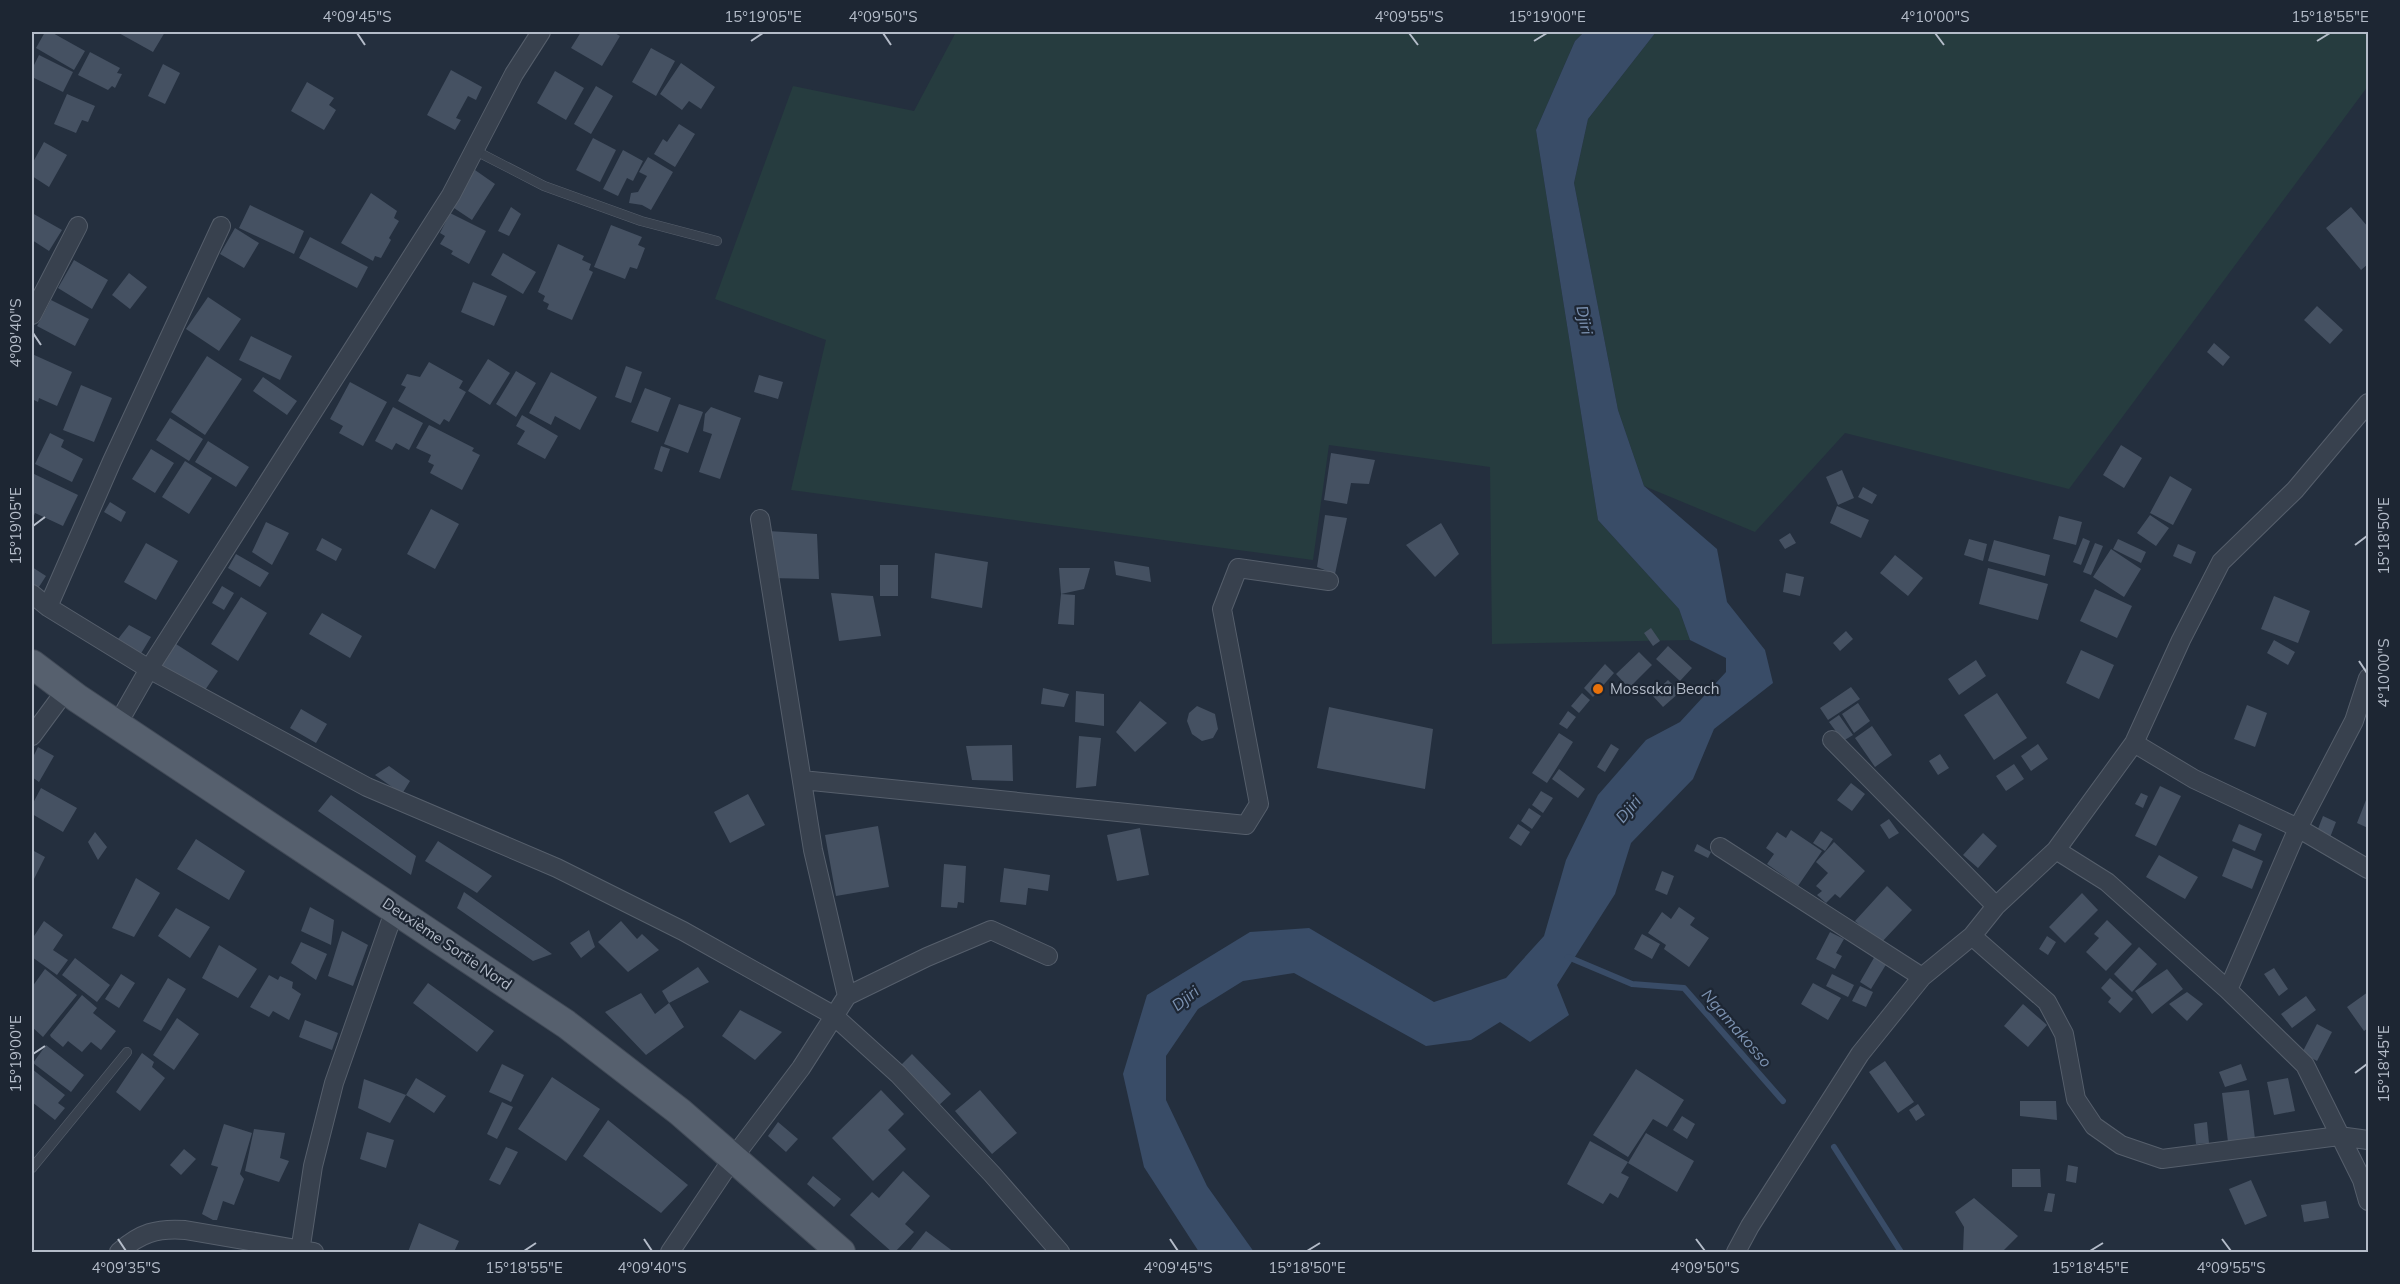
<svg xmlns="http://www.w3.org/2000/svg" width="2400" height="1284" viewBox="0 0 2400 1284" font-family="Mulish,sans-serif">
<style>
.green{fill:#263c3f}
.water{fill:#394c67}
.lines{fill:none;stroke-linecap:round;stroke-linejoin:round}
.stream{stroke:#394c67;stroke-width:6}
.building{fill:#455162}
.lane-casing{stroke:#565f6c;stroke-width:10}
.street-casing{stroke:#565f6c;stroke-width:20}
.primary-casing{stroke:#414a57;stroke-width:30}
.lane{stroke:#38414e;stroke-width:9}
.street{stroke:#38414e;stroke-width:18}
.primary{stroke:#56606e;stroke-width:28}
.ticks{fill:none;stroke:#b4bcc9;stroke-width:2}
.food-dot{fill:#e8710a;stroke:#1d2633;stroke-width:2}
.labels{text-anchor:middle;stroke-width:4.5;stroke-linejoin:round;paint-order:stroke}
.poi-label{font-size:15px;fill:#b4bcc9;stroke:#1d2633;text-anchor:start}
.street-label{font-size:15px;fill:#b4bcc9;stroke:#1d2633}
.water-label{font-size:16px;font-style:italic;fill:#7c92b1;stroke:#1d2633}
.neatline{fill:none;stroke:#b4bcc9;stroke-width:2}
.ticks-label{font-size:15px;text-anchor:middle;fill:#b4bcc9}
</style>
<rect width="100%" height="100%" fill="#242f3e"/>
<path class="green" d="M956 32H1584L1575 41 1536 130 1598 520 1679 609 1690 640 1492 644 1490 467 1329 445 1313 560 791 490 826 340 715 299 793 86 914 111Z
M1656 32H2368V86L2069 489 1845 433 1755 532 1644 486 1618 410 1574 183 1588 119Z"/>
<path class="water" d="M1584 32H1656L1588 119 1574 183 1618 410 1644 486 1717 549 1727 602 1765 650 1773 683 1714 729 1693 779 1631 843 1615 894 1557 985 1569 1015 1530 1042 1500 1022 1471 1040 1426 1046 1294 973 1243 981 1198 1009 1166 1056V1100L1207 1186 1254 1252H1199L1144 1167 1123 1074 1147 995 1250 932 1309 928 1434 1002 1506 978 1544 936 1566 860 1598 795 1646 740 1680 722 1726 672V658L1690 640 1679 609 1598 520 1536 130 1575 41Z"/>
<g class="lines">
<path class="stream" d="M1568 957 1632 984 1684 988 1783 1101
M1834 1147 1901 1252"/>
</g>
<path class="building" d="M45 32H51L85 51 74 70 36 48Z
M117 32H165L153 52Z
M581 32H613L620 36 602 66 571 48Z
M651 48 675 61 656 96 632 82Z
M90 52 120 68 117 73 122 74 115 88 112 86 108 90 78 75Z
M39 55 73 72 63 92 32 77V69Z
M681 63 715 87 701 109 689 101 682 110 660 94Z
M163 64 180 73 165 104 148 96Z
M451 70 482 87 476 100 468 96 456 118 461 120 455 130 427 115Z
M555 71 584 88 566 120 537 103Z
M307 82 334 98 329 105 336 110 324 130 291 111Z
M596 86 613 96 591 134 574 124Z
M67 94 95 106 88 122 82 120 76 133 54 124Z
M679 124 695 134 675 167 654 154 663 139 667 142Z
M593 138 616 150 600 182 576 170Z
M44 142 67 155 49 187 32 176V164Z
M623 150 643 161 633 181 627 178 618 196 603 189Z
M648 157 673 172 651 210 642 205 629 203 631 193 638 192 647 176 639 172Z
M475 170 495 184 472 220 451 206Z
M371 193 397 211 394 218 399 221 389 238 391 240 381 258 375 256 373 261 341 243Z
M250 205 304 231 294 254 239 228Z
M511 207 521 214 509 236 498 231Z
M2351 207 2368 227V264L2361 270 2326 228Z
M32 213 62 230 49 251 32 240Z
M450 213 486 231 469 264 451 254 453 251 440 244 445 236 440 233Z
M611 225 642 237 638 245 645 248 637 269 630 267 625 279 594 267Z
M235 228 259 243 244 268 220 254Z
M310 237 368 267 357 288 299 258Z
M558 244 584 256 582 260 591 264 589 270 593 272 572 320 547 309 549 304 543 301 545 296 538 292Z
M503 253 536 272 523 294 491 275Z
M74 260 108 280 92 309 58 288Z
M129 273 147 287 130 309 112 295Z
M473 282 507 296 494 326 461 312Z
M208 297 241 319 219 351 186 329Z
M51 300 89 319 75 346 37 326Z
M2317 306 2343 330 2330 344 2304 320Z
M251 336 292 356 280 380 239 360Z
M2214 343 2230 357 2223 366 2207 352Z
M32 354 72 372 57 406 39 398 38 402 32 399Z
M207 356 242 379 205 435 171 412Z
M488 359 510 373 490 405 468 391Z
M429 362 463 381 459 388 466 392 449 422 444 419 440 425 398 401 406 387 401 385 407 374 420 377Z
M626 366 642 372 631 403 615 397Z
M516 371 536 383 516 417 496 404Z
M551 372 597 397 580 430 555 416 551 425 529 413Z
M759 375 783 382 778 399 754 392Z
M263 377 297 401 287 415 253 391Z
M350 382 387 402 363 446 339 433 343 426 330 419Z
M81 385 112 398 94 442 63 430Z
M645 388 671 398 658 432 631 422Z
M679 404 703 412 688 453 664 444Z
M393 407 423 423 409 450 396 443 392 450 375 441Z
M711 407 741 418 720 479 699 472 712 434 703 431 705 414Z
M522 415 558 436 545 459 517 444 525 431 516 426Z
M170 418 203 439 189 461 156 440Z
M429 425 474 448 472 451 480 455 462 490 430 473 434 465 428 462 431 455 416 448Z
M50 433 64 440 61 447 83 459 72 482 35 464Z
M208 441 249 467 236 487 195 462Z
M2121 445 2142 458 2124 488 2103 475Z
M661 446 670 449 662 472 654 469Z
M151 449 174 463 155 493 132 479Z
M1331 453 1375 460 1369 484 1351 483 1347 504 1324 500Z
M185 461 212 478 189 514 162 497Z
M1842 470 1854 498 1838 505 1826 477Z
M32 473 78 495 63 526 35 513 32 521Z
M2170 476 2192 489 2173 525 2150 513Z
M1863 487 1877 495 1872 504 1858 497Z
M110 502 126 512 121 522 104 512Z
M1837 506 1869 520 1861 538 1830 523Z
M431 509 459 524 435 569 407 554Z
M1325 515 1347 518 1335 574 1317 567Z
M2150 515 2169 528 2156 546 2137 533Z
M2059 516 2082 522 2076 545 2053 539Z
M266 522 289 533 272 565 252 552Z
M1441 523 1459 554 1435 577 1406 545Z
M768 531 817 534 819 579 769 578Z
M1790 533 1796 543 1785 549 1779 540Z
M322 538 342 549 336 561 316 550Z
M2083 538 2090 541 2081 565 2073 562Z
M1969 539 1987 544 1983 561 1964 555Z
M2118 539 2146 552 2141 563 2113 549Z
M1994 540 2050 555 2045 576 1988 561Z
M146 543 178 561 156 600 124 582Z
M2095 543 2103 546 2091 575 2083 572Z
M2178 544 2196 552 2191 564 2173 556Z
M2111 549 2141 569 2124 597 2093 577Z
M935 553 988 562 982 608 931 598Z
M236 554 269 573 260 587 228 568Z
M1895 555 1923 578 1908 596 1880 573Z
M1114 561 1149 567 1151 582 1116 575Z
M880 565H898V596H880Z
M32 567 46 576 37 590 32 586Z
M1059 568H1090L1084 589 1061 594Z
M1988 568 2048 584 2038 620 1979 604Z
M1786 573 1804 577 1800 596 1783 592Z
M222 586 234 593 224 610 212 603Z
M2095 589 2132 606 2117 638 2080 621Z
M831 593 873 596 881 636 839 641Z
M1061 594 1075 595 1074 625 1058 624Z
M2274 596 2310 611 2298 643 2261 629Z
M241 597 267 613 238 661 211 644Z
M322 613 362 636 350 658 309 634Z
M129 625 151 637 137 660 118 639Z
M1651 628 1660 641 1653 646 1644 633Z
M1846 631 1853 639 1840 651 1833 643Z
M2274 640 2295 652 2288 665 2267 653Z
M176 644 218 671 201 696 159 669Z
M1668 646 1692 668 1680 681 1656 659Z
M2081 650 2114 665 2099 699 2066 683Z
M1639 652 1652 665 1629 688 1616 674Z
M1976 660 1986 676 1959 695 1948 679Z
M1605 664 1614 673 1593 697 1584 688Z
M1668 680 1680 692 1663 707 1652 695Z
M1851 687 1860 699 1828 720 1820 708Z
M1043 688 1069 694 1064 707 1041 704Z
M1076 691 1104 694V726L1075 722Z
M1582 693 1590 700 1579 713 1571 706Z
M1997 693 2027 738 1994 760 1964 715Z
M1140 701 1167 723 1135 752 1116 732Z
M1858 703 1870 721 1854 733 1842 714Z
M2247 705 2267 713 2255 747 2234 739Z
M1197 706 1215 714 1218 729 1213 738 1202 741 1192 734 1187 721 1189 713Z
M1329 707 1433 729 1425 789 1317 768Z
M301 709 327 724 316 743 290 728Z
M1568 711 1576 717 1567 729 1559 724Z
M1839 715 1853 735 1843 741 1829 722Z
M1872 726 1892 755 1875 767 1855 738Z
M1559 733 1573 742 1547 783 1532 773Z
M1079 736 1101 738 1096 786 1076 788Z
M1611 744 1619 749 1605 772 1597 767Z
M2038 744 2048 759 2031 771 2021 756Z
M1012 745 1013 781 972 780 966 746Z
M38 747 54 756 39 782 32 777V759Z
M1940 754 1949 768 1938 775 1929 761Z
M2014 764 2024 779 2006 791 1996 776Z
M389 766 410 781 402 794 375 775Z
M1559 769 1585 789 1578 798 1552 779Z
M1851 783 1865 794 1852 811 1837 800Z
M2160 786 2181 796 2156 846 2135 836Z
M41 788 77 808 63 832 32 814V805Z
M1541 791 1553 798 1543 813 1532 805Z
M2141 793 2148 796 2143 808 2135 804Z
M748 794 765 825 730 843 714 812Z
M331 795 416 856 411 875 318 811Z
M2368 795V828L2357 823Z
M1529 808 1541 816 1532 829 1521 821Z
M2323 816 2336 822 2329 840 2316 834Z
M1889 819 1899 833 1889 839 1880 825Z
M1518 824 1530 832 1521 846 1509 838Z
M2239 824 2262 834 2255 851 2232 841Z
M878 826 889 887 836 896 825 835Z
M1140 828 1149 875 1117 881 1107 835Z
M1791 830 1822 851 1798 886 1767 864 1774 854 1766 848 1777 832 1786 838Z
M1821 831 1833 839 1825 851 1813 843Z
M95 832 107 847 98 860 88 842Z
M1983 833 1997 846 1978 868 1963 855Z
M196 839 245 871 229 900 177 869Z
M438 841 492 876 477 893 425 861Z
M1834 842 1865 871 1840 898 1835 894 1826 903 1817 895 1822 891 1816 886 1828 873 1816 862Z
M1697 844 1711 852 1708 858 1694 851Z
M2233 848 2263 861 2252 889 2222 876Z
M32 850 45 857 32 883Z
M2159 855 2198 877 2185 899 2146 877Z
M944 864 966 866 964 903 958 902 957 908 941 907Z
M1004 868 1050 875 1048 891 1028 888 1026 905 1000 902Z
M1662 871 1674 876 1667 895 1655 890Z
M136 878 160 893 134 937 112 928Z
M1887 886 1912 910 1880 944 1855 921Z
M464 892 552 954 533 961 457 908Z
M2082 893 2098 910 2065 943 2049 927Z
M310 907 334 920 331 945 301 931Z
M1679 907 1695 918 1690 925 1709 938 1689 967 1664 949 1666 945 1648 933 1662 912 1671 919Z
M176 908 210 927 190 958 158 936Z
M2107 920 2132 944 2106 971 2086 952 2099 938 2094 934Z
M44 921 63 935 53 950 68 960 57 975 32 957V939Z
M621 921 637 939 642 934 659 950 628 972 598 942Z
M589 930 595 947 581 958 570 943Z
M342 931 368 945 353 986 328 976Z
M1830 932 1844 939 1836 953 1842 956 1835 969 1816 959Z
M1642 934 1660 944 1652 959 1634 949Z
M2047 936 2056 942 2048 955 2039 949Z
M301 942 327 954 316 980 291 963Z
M219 945 257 969 238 998 202 978Z
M2139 947 2157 964 2132 992 2114 974Z
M1875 956 1887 963 1871 989 1860 982Z
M75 958 110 985 97 1002 62 975Z
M698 967 709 982 669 1003 684 1027 646 1055 605 1012 641 993 655 1014 669 1003 662 991Z
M2274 968 2288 989 2279 996 2264 974Z
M45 969 77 995 43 1037 32 1027V987Z
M2167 969 2183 989 2152 1014 2135 991Z
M121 974 135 983 119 1008 105 999Z
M1832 974 1854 985 1848 997 1826 986Z
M269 975 278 980 280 976 293 982 292 988 301 994 289 1020 273 1011 269 1017 250 1007Z
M168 978 186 989 161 1031 143 1021Z
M2110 978 2133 999 2120 1013 2108 1002 2111 998 2101 988Z
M428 983 494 1031 477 1052 413 1003Z
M1813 983 1841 998 1828 1020 1801 1004Z
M1860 986 1873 992 1866 1007 1852 1001Z
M2187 992 2203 1004 2187 1021 2169 1004Z
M2368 992V1028L2364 1031 2347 1007Z
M82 995 97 1008 93 1013 116 1031 101 1050 91 1042 82 1052 68 1041 63 1047 51 1037 50 1035Z
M2306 996 2316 1010 2292 1028 2281 1014Z
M2023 1004 2047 1025 2028 1047 2004 1026Z
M740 1010 782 1032 755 1060 722 1036Z
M177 1018 199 1034 174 1070 153 1055Z
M305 1020 338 1033 332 1050 299 1037Z
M2317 1024 2332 1032 2317 1061 2302 1053Z
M46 1045 84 1075 71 1092 33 1063Z
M142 1053 154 1062 152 1067 165 1078 140 1111 116 1092Z
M912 1054 951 1094 937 1107 899 1067Z
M1885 1061 1914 1102 1898 1113 1869 1072Z
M502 1064 524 1075 511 1102 489 1092Z
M2241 1064 2247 1080 2225 1087 2219 1072Z
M32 1069 65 1095 58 1103 65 1108 55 1120 32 1102Z
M1636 1069 1684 1100 1667 1127 1653 1119 1628 1157 1593 1135Z
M552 1077 600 1109 566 1161 518 1129Z
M416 1078 446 1096 434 1113 406 1095Z
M2288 1078 2295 1111 2274 1115 2267 1082Z
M364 1079 406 1095 390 1123 358 1108Z
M881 1090 904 1114 888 1130 906 1149 873 1181 832 1138Z
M980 1090 1017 1133 992 1154 955 1111Z
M2249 1090 2255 1139 2228 1142 2222 1093Z
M2020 1101H2056L2057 1120 2020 1116Z
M502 1102 513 1107 497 1139 487 1134Z
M1918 1104 1925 1115 1916 1121 1909 1110Z
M1682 1116 1695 1124 1687 1139 1673 1130Z
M608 1120 688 1185 661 1213 583 1156Z
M778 1122 798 1139 786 1152 768 1136Z
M2207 1122 2209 1143 2196 1144 2194 1124Z
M224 1124 252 1133 240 1174 244 1179 234 1205 223 1201 217 1220H213L202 1214 218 1167 211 1165Z
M254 1129 285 1133 280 1158 289 1161 279 1182 245 1171Z
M367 1132 394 1140 386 1168 360 1159Z
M1646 1133 1694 1161 1677 1192 1628 1163Z
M1590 1141 1628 1162 1621 1173 1629 1177 1618 1198 1610 1193 1603 1204 1567 1184Z
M506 1147 518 1152 500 1185 489 1180Z
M184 1149 196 1159 181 1175 170 1165Z
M2068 1165 2078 1167 2076 1183 2066 1181Z
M2012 1169H2040L2041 1187H2012Z
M903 1171 930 1196 905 1224 914 1232 895 1252H892L850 1215 872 1192 879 1198Z
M813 1176 841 1199 834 1207 807 1184Z
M2251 1180 2267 1216 2245 1225 2229 1189Z
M2048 1193 2055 1194 2052 1212 2044 1211Z
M1974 1198 2018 1236 2002 1252H1963L1964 1227 1955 1212Z
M2326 1201 2329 1218 2304 1222 2301 1205Z
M419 1223 459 1241 454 1252H408Z
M926 1231 954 1252H909Z"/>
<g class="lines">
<defs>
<path id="lane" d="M476 151 544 186 641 221 717 241
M32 1168 127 1052"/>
<path id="street" d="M32 315 78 226
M760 519 813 850 847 996
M32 594 48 607 149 669 367 787 557 868 683 931 833 1015 898 1074 992 1174 1060 1252
M48 607 112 461 221 226
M117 725 149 669 451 195 514 74 541 32
M32 736 66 690
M1832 740 1996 906
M2134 743 2194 779 2298 828 2368 869
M802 780 1246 825 1259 804 1222 609 1238 568 1329 581
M1720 847 1922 977
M2056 850 2107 882 2228 990 2305 1065 2362 1180 2368 1201
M1972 936 2047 1002 2064 1034 2076 1099 2094 1126 2121 1145 2162 1159 2339 1136 2368 1140
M2228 990 2298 828 2354 721 2368 678
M119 1252C140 1233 157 1228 185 1230L314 1252
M300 1252 313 1166 334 1083 395 909
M670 1252 733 1158 801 1068 847 996 927 957 991 930 1048 956
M1736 1252 1750 1226 1860 1054 1922 977 1972 936 1996 906 2056 850 2134 743 2181 640 2221 562 2295 490 2368 403"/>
<path id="primary" d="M32 664 77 698 566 1024 680 1112 841 1252"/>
</defs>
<use href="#lane" class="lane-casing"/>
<use href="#street" class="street-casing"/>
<use href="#primary" class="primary-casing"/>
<use href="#lane" class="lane"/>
<use href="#street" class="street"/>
<use href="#primary" class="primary"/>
</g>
<path class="ticks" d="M357 33 365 45M883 33 891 45M1409 33 1418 45M1935 33 1944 45M751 41 763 33M1534 41 1547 33M2317 41 2330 33M33 333 41 345M33 526 45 517M2355 545 2367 536M2359 661 2367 673M33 1054 45 1046M2355 1073 2367 1064M118 1239 126 1251M644 1239 652 1251M1170 1239 1178 1251M1696 1239 1705 1251M2222 1239 2231 1251M524 1251 536 1243M1307 1251 1320 1243M2090 1251 2103 1243"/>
<circle class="food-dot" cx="1598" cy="689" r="6"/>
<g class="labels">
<g class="poi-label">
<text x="1610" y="694">Mossaka Beach</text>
</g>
<g class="street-label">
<text transform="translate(447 944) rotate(34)" y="5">Deuxième Sortie Nord</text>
</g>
<g class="water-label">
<text transform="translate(1585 320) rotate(79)" y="6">Djiri</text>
<text transform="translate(1628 809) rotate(-49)" y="6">Djiri</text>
<text transform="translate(1185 998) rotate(-38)" y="6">Djiri</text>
<text transform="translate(1737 1028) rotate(49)" y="6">Ngamakosso</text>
</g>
</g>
<rect width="2400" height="1284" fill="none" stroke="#1d2633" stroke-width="66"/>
<rect x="33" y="33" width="2334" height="1218" class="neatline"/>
<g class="ticks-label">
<text x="357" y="22">4°09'45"S</text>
<text x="763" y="22">15°19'05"E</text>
<text x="883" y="22">4°09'50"S</text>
<text x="1409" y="22">4°09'55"S</text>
<text x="1547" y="22">15°19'00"E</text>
<text x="1935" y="22">4°10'00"S</text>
<text x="2330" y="22">15°18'55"E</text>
<text transform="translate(16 333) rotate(-90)" y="5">4°09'40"S</text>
<text transform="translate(16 526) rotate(-90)" y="5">15°19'05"E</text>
<text transform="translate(2384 536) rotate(-90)" y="5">15°18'50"E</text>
<text transform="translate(2384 673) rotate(-90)" y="5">4°10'00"S</text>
<text transform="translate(16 1054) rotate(-90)" y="5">15°19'00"E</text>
<text transform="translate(2384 1064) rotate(-90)" y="5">15°18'45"E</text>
<text x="126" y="1273">4°09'35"S</text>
<text x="524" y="1273">15°18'55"E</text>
<text x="652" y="1273">4°09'40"S</text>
<text x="1178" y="1273">4°09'45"S</text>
<text x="1307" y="1273">15°18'50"E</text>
<text x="1705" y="1273">4°09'50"S</text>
<text x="2090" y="1273">15°18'45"E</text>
<text x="2231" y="1273">4°09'55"S</text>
</g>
</svg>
